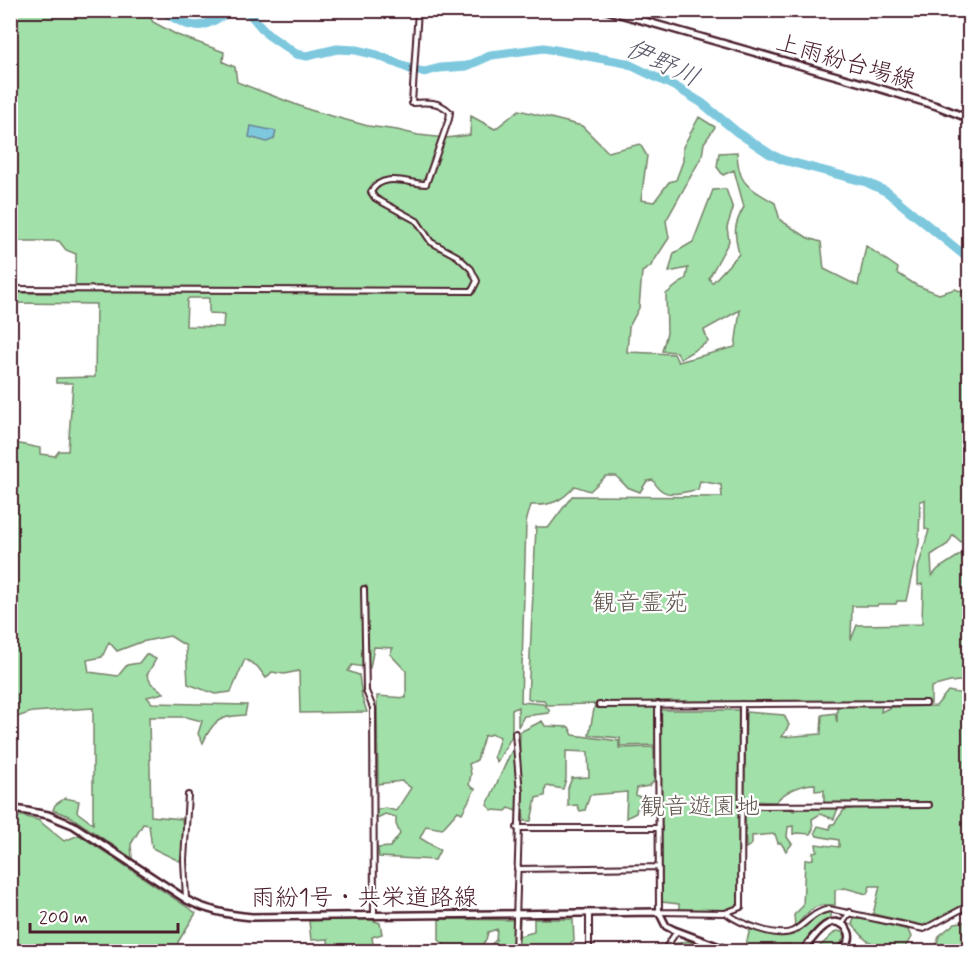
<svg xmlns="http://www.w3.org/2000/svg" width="980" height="962" viewBox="0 0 980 962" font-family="Mynerve,'Klee One',sans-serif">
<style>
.green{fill:#a1e0a8;stroke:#76806a;stroke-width:1.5;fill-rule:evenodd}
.water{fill:#7ec8de;stroke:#698496;stroke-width:1.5}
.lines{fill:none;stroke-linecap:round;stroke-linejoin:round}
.river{stroke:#7ec8de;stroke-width:9}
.minor-casing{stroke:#4a1f2b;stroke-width:8}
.tertiary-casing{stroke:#4a1f2b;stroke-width:10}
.secondary-casing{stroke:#4a1f2b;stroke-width:10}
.minor{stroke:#fff;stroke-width:4}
.tertiary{stroke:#fff;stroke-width:5}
.secondary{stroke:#fff;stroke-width:5}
.labels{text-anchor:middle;stroke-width:4.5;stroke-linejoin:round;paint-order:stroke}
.street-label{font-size:24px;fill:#4a1f2b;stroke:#fff}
.park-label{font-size:24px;fill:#645950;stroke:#fff}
.water-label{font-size:26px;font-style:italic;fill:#5c5a6a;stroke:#fff}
</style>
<rect width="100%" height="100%" fill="#fff"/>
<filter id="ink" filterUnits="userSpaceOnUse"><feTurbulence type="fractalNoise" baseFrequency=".0167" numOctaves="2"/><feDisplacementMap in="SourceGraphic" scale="12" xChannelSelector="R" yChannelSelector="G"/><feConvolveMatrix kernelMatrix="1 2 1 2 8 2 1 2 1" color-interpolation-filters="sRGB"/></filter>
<g filter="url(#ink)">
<path class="green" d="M11 11H146L153 22 177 35 224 52 223 62 235 67 237 82 310 110 368 126 397 130 418 135 446 138 470 135 471 116 495 129 519 110 582 126 608 152 640 144 647 156 641 200 654 202 669 182 676 180 683 161V147L699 117 715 127 704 143 702 156 666 221 669 238 650 267 642 272 639 308 629 327 627 352 674 354 678 362 735 347 740 310 704 330 708 342 680 359 677 352 662 351 667 333 666 294 686 278 688 268 669 272 674 253 693 242 713 190 726 189 733 209 727 227 729 241 709 278 712 283 739 254C734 233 733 226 744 207L734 170 723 175 717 167 719 153 737 152C738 186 749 187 775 203L780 220 808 238 821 242 824 269 858 286 866 246 898 268 897 273 916 285 939 294 955 289 969 294V540L961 542 953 535 948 544 931 555 932 576 938 569 969 549V680L950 682 931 687V704L882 706 881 712 891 707 936 706 948 691 969 695V902L926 926 873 914 880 886H870L867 894 845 888 835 890V905C813 903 809 911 795 927L794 915 803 906 805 860 813 859V852L817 851 816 844 839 847V840L817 836 815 832 818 826 830 829 831 824H834L844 810 855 808 856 804 824 803V790L815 791V784C802 784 783 792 776 802L744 801 746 712 784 715 789 725 782 737 821 734 822 715 835 713 837 722V706L656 707 655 745 620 746V738L589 735 595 704 546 705 544 700 528 699 536 527H549L572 496 722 497 721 485 700 481 698 490C680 491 664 502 653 480L647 481 640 492 627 487 616 476H606L590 491 575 486C562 501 551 506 531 505L526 522 521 702 543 704 549 709V713L524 716 518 727V707L512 710V736L497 762 494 757 500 737 493 734 484 736 477 760 469 764 471 774 469 785 475 789 462 813 458 811 442 829 426 826 420 838 440 850 435 860 379 857 378 848 390 847 400 834 396 824V817L385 814 377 818 376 810 385 808 396 811 411 788 402 781 378 784 377 696 406 698V671L390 654 393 648 374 647 370 668 352 665 348 671 359 675 362 697 367 712 300 713 299 671 284 674 272 672 266 678 257 666 245 659 231 692 215 694 188 684 186 646 170 636 141 642 117 651 109 642 102 657 87 660 89 672 118 676 127 665 139 663 146 654 156 659 147 675 151 683 164 693 147 697 152 703 247 705 245 715C220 716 213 720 203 743L198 734 202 721 186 717H149L151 816 182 819 186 856 179 861 152 848 149 825 143 824 131 844 132 858 71 817 53 810 55 805 65 798 79 801 77 812 93 824V708L32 712 11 719 10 442 40 448V454L55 456 59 451H68L73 383H56V378L95 377 96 304 11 303V293H75L76 254 66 250 59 241H11ZM189 298H209V313L224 314 223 327 186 326 187 300ZM925 500V529L929 530 918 568V585L923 584 922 624 857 625 851 640 852 606H877L878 604H896L897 601H906L919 543 920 501Z
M661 710H739V906L724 911 679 909V904L662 902Z
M542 721 545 726 569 727 573 735 619 741V748L654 747V781L649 786 637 788 636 795 649 802 647 807 637 808 636 813 626 818 627 792 590 795 585 810 580 811 577 805 568 806V788L572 778 589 777 588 752 566 751V779L563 789 546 786 545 796 536 798 531 821H524L523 810 516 811 509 808 506 811 492 810 487 805 511 752 515 750 519 774 520 732Z
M788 808 794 811 796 809 838 808 834 819 820 814 812 819 813 829 810 834 798 833 793 834V826L788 827 787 837 792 844 786 851 781 843H778L775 834 752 836V844L746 848 745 815 748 809Z
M10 813 38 820 64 841 79 835 196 913 178 942V951H11Z
M831 912V918L823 922 798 951H789L790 944 781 945 780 951H755L745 948 750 929C763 932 779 938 793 933 809 928 814 913 831 912Z
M369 919 380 923 382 934 372 937 374 950 376 951H329L328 939 311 940 309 921Z
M439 919 520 920 519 936 534 932V919H573L574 941 571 942 569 951H484L496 940 497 929 488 932 486 940 479 949 468 948 464 951C453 951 447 948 439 940Z
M854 919H866L908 930 911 937 903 951H871L872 943 866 940 852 924Z
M969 921V951H935L939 936 955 923Z
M836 931 843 932 844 938 836 951H815Z
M688 941 721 951H668L674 944Z"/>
<path class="water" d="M251 126 276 131 274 139 267 142 249 137Z"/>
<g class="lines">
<path class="river" d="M162 10C197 34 200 28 233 10
M242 10 250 14 267 34 296 54 307 56 337 49 356 50 377 55 413 70 424 72 440 68 467 66 492 55 544 48 626 63 676 87 702 103 737 132 770 154 783 160 866 182 887 192 970 260"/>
<defs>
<path id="minor" d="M10 289 472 291 477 281 471 269 457 256 431 242 417 221 382 202 375 198 371 192C383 171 409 184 426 184L449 119 450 112C439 101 427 102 412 103L418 10
M364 589 366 691 373 708 374 915
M658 704 659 912 725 913 741 907 742 704
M599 705 926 703
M515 733 520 793 515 952
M741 806 929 805
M517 828H659
M517 869 659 867
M186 899 184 860 188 795
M589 913V952
M726 913C739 923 777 939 793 931 806 924 813 912 829 909L924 929 962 909H970
M842 924 850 912
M663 952 677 931"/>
<path id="tertiary" d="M10 808 48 815 73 825 187 900C208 911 228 915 252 917L659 912 666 926 674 930 733 952
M802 952C809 943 818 929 828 924 838 918 852 928 849 940 848 944 843 948 841 952"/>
<path id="secondary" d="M606 10 865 84 937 106 970 119"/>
</defs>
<use href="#minor" class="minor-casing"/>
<use href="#tertiary" class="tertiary-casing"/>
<use href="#secondary" class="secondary-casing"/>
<use href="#minor" class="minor"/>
<use href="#tertiary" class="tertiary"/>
<use href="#secondary" class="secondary"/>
</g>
</g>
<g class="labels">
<g class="street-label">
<text transform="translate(846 61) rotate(16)" y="8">上雨紛台場線</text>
<text x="364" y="905">雨紛1号・共栄道路線</text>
</g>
<g class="park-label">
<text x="640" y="610">観音霊苑</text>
<text x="700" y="814">観音遊園地</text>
</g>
<g class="water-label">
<text transform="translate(663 62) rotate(25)" y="9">伊野川</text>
</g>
</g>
<rect width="980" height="962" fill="none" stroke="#fff" stroke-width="36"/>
<rect x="18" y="18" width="944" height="926" fill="none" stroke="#4a1f2b" stroke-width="2" filter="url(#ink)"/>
<path d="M30 923v9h148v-9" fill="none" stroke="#4a1f2b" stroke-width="3"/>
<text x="39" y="923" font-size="18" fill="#4a1f2b" stroke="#ffffff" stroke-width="4.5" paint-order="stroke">200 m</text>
</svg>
